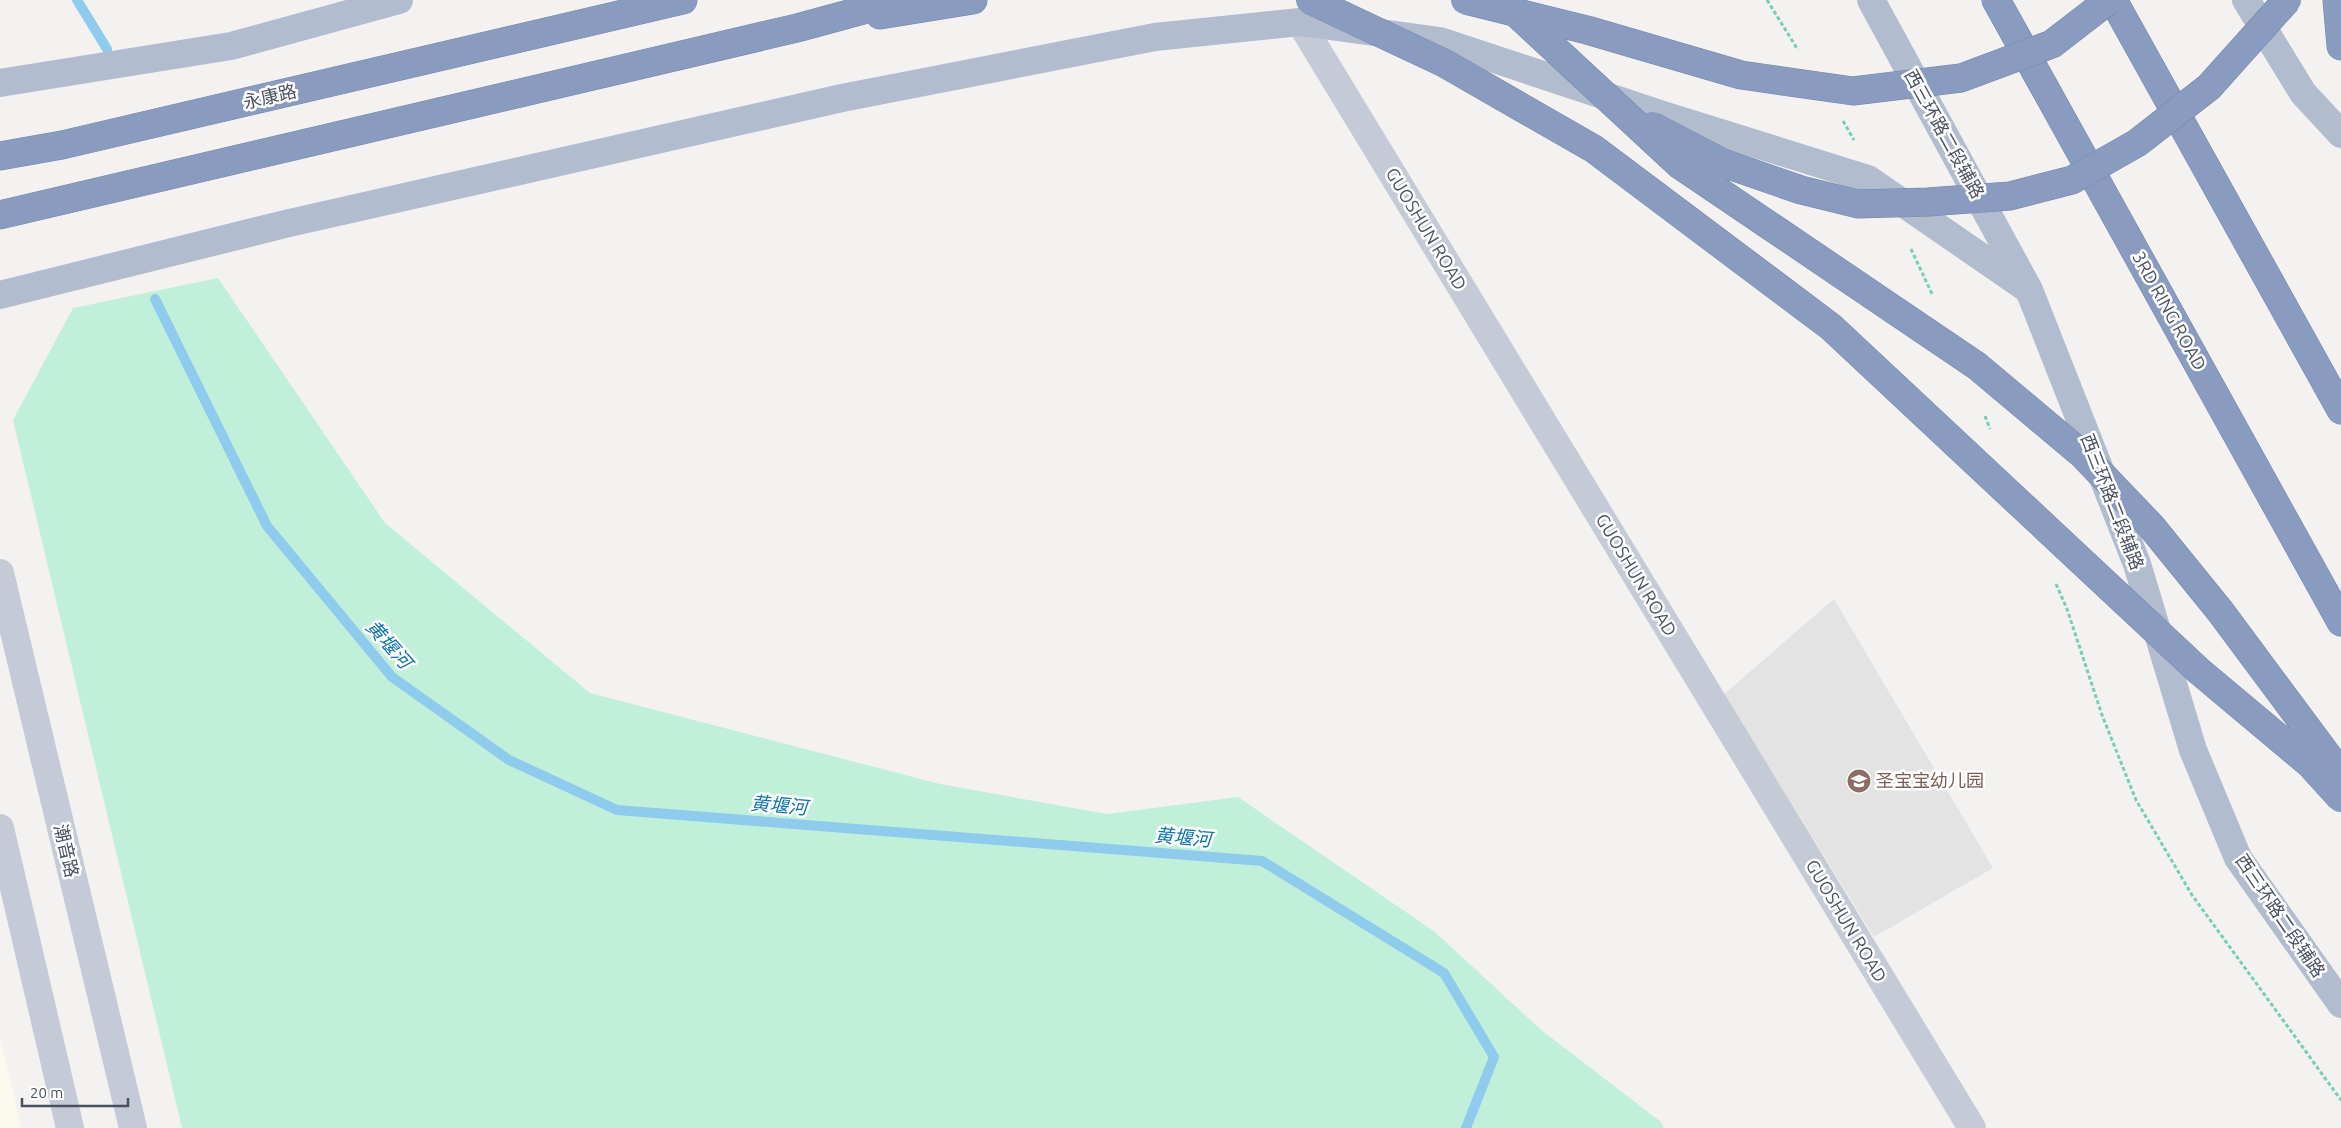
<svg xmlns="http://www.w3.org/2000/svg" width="2341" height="1128" viewBox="0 0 2341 1128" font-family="Ubuntu,'Noto Sans SC',sans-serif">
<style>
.commercial{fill:#fcfaec}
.education{fill:#e4e3e3}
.green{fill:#c1f0da}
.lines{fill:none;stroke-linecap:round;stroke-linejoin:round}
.stream{stroke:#8ecbed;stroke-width:10}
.highway-casing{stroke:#7486ab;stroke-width:29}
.path{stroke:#78ceb1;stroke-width:3;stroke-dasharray:4 2.5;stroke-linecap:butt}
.minor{stroke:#c5cbd6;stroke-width:28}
.major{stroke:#b1bccf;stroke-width:28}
.highway{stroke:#899bbf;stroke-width:28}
.highway-bridge-casing{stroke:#7486ab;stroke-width:29;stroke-linecap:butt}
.highway-bridge{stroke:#899bbf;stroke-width:28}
.labels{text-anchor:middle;stroke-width:5;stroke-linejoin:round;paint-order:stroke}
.street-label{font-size:18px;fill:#49515f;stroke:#fff}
.education-label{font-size:18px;fill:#785e54;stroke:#fff;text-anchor:start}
.water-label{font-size:19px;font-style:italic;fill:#0d74ae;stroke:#fff}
</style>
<rect width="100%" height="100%" fill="#f3f2f1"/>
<path class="commercial" d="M0 1037 21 1128H0Z"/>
<path class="education" d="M1834 599 1993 868 1874 937 1724 694Z"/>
<path class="green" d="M218 278 385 523 590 693 940 784 1107 814 1238 797 1435 932 1540 1029 1661 1122 1664 1128H182L13 420 73 308Z"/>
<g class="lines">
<path class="stream" d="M77 0 107 49
M155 299 267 526 392 677 509 760 617 810 1262 861 1444 973 1494 1057 1466 1128"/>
<defs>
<path id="highway" d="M1996 0 2341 622
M2113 0 2341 410
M2337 0 2341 46
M880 15 973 0
M0 156 62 145 683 0
M0 215 797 28 900 0"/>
</defs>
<use href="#highway" class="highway-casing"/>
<path class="path" d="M1767 0 1798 50
M1843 121 1854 140
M1911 249 1933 296
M1985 416 1990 429
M2056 584 2067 609 2102 715 2136 800 2192 895 2341 1100"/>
<path class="minor" d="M1300 22 1972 1128
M0 573 133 1128
M0 828 70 1128"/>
<path class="major" d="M1871 0 2029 290 2137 564 2193 750 2238 858 2341 1004
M2246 0 2303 93 2341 134
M0 83 231 46 399 0
M0 295 285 224 842 98 1155 37 1300 22 1440 41 1663 115 1868 179 2029 290"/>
<use href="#highway" class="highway"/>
<defs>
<path id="highway-bridge" d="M1310 0 1444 63 1594 149 1831 327 2199 671 2310 764 2341 798
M1465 0 1587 30 1741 75 1853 91 1961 78 2052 44 2109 0
M1502 0 1680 165 1977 366 2083 455 2151 526 2220 611 2333 763 2341 777
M1652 126 1723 163 1801 190 1858 204 1928 202 2010 196 2072 180 2137 143 2209 87 2287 0"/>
</defs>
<use href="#highway-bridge" class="highway-bridge-casing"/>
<use href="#highway-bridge" class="highway-bridge"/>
</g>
<defs>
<symbol id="school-disc" viewBox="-11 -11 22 22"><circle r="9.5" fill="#8d6e63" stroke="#fff"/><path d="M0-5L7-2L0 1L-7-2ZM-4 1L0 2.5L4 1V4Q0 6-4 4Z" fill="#fff"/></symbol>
</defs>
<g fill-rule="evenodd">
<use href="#school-disc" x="1845" y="767" width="28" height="28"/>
</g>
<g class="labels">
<g class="street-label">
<text transform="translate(270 97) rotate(-13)" y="6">永康路</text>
<text transform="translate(1944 134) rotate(61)" y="6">西三环路二段辅路</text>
<text transform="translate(1426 229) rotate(59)" y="6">GUOSHUN ROAD</text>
<text transform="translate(2169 311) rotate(61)" y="6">3RD RING ROAD</text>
<text transform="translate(2112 502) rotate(69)" y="6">西三环路二段辅路</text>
<text transform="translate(1636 575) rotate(59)" y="6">GUOSHUN ROAD</text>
<text transform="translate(66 851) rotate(77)" y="6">潮音路</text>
<text transform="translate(2280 916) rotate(56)" y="6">西三环路二段辅路</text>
<text transform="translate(1846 921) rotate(59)" y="6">GUOSHUN ROAD</text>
</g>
<g class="education-label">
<text x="1876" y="787">圣宝宝幼儿园</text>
</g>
<g class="water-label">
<text transform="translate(389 644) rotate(48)" y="7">黄堰河</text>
<text transform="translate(779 805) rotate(5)" y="7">黄堰河</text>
<text transform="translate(1183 837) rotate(5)" y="7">黄堰河</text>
</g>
</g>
<path d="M22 1098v8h106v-8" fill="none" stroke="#49515f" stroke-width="2.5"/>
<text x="30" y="1098" font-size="15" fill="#49515f" stroke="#ffffff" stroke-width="4" paint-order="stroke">20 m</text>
</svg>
